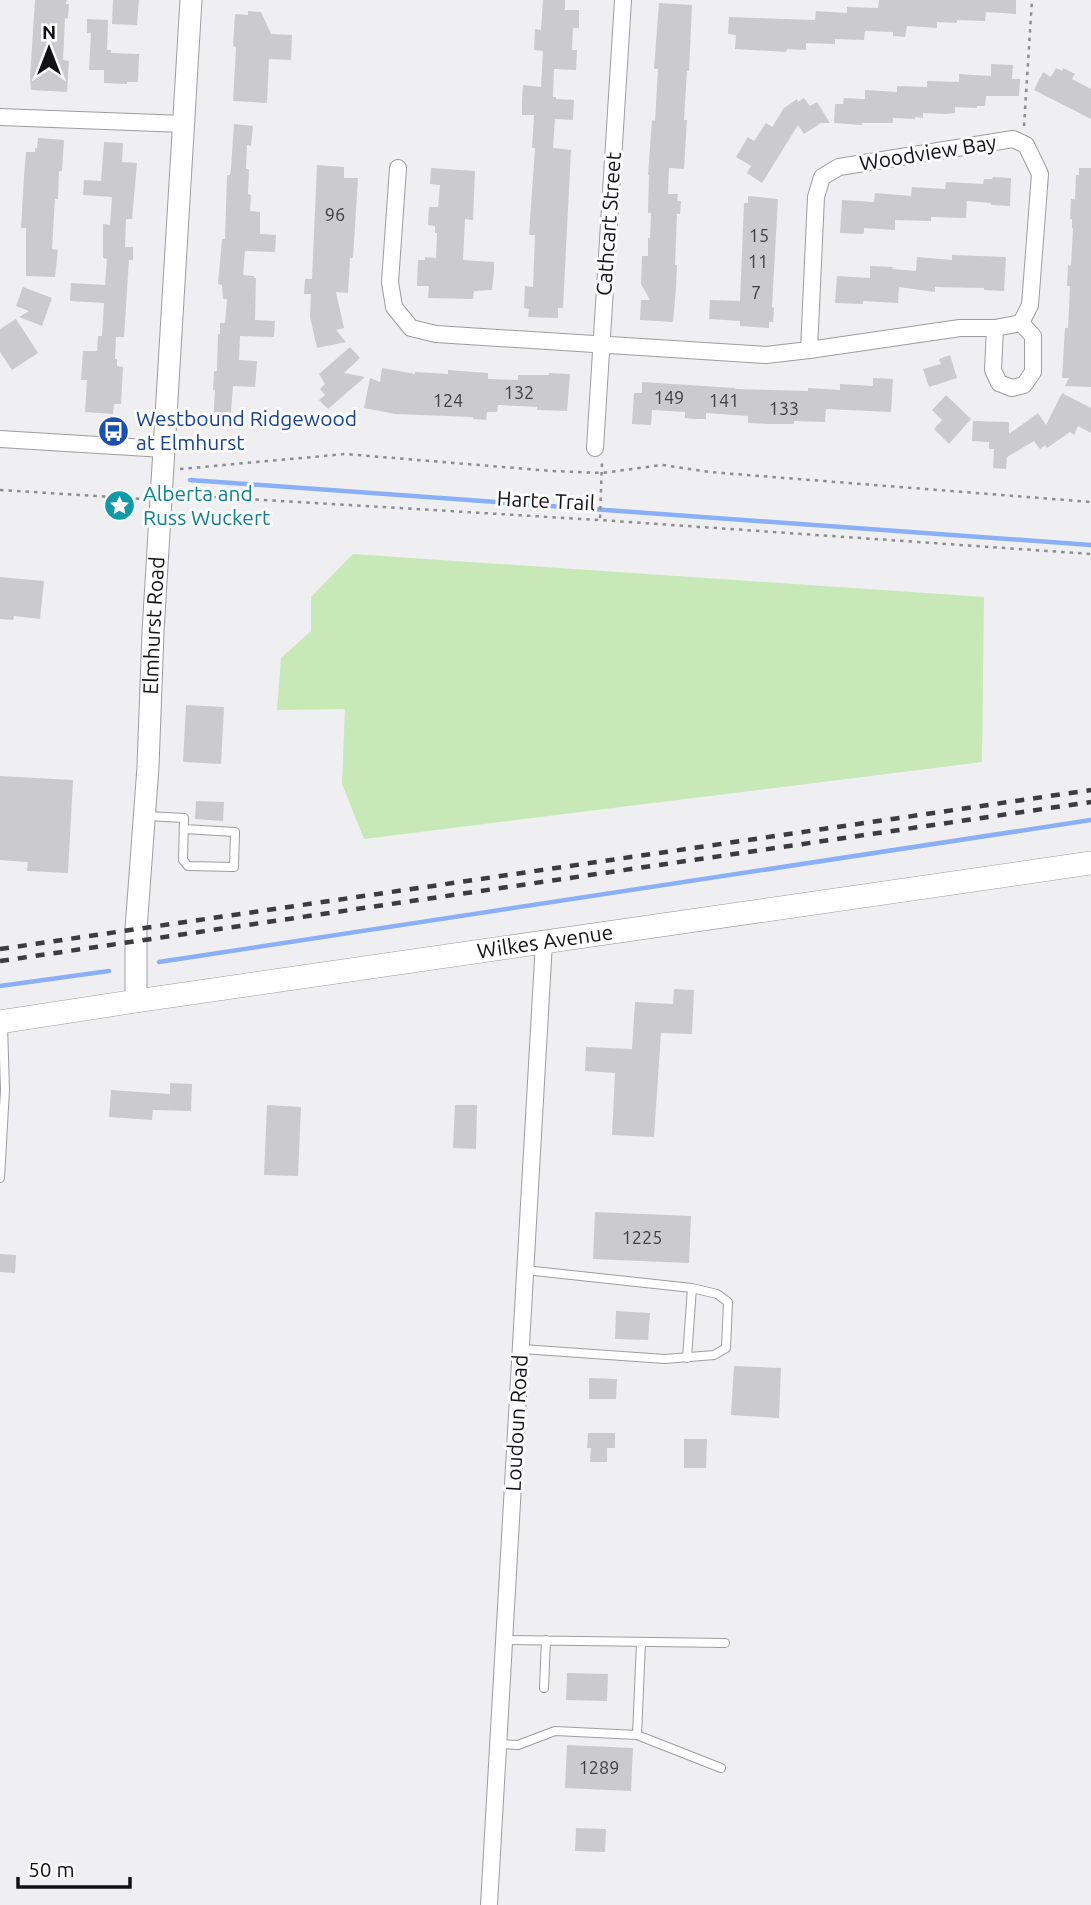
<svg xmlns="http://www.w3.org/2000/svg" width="1091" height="1905" viewBox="0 0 1091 1905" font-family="Ubuntu,sans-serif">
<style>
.green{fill:#c7e8b7}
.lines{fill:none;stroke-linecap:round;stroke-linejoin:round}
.stream{stroke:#89aff8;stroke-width:4.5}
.building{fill:#cbcbce}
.service-casing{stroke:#9d9da0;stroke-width:10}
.minor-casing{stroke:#9d9da0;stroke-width:18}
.tertiary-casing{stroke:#9d9da0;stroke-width:23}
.secondary-casing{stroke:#9d9da0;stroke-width:24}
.path{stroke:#8e8e90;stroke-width:2.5;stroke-dasharray:3.5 5;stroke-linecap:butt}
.service{stroke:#fff;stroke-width:8}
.minor{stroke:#fff;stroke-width:16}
.tertiary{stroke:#fff;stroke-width:21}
.secondary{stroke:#fff;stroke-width:23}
.rail{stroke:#3c3c3e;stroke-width:4.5;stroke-dasharray:9 9;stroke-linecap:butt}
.labels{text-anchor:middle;stroke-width:6;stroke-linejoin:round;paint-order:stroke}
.number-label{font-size:18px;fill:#404042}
.street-label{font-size:21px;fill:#121213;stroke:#fcfcff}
.transit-label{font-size:21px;fill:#164399;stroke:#fcfcff;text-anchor:start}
.culture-label{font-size:21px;fill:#0d838f;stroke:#fcfcff;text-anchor:start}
</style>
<rect width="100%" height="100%" fill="#efeff2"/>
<path class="green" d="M353 554 984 597 982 762 364 839 342 784 345 709 277 710 281 658 311 631V597Z"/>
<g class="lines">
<path class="stream" d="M190 480 1091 545
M159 962 1091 820
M0 986 109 971"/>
</g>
<path class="building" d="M35 0H67L66 4H69L68 19 65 18 63 60 69 61 67 92 31 90 30 77Z
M113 0H139L137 25 112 24Z
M543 0H565V10H579V28H573L572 50H577L576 70 554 69 553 97H556V99L574 100 573 120 555 119 553 148 571 150 563 308H558V318L528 317 529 309 524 308 525 286 533 287 535 235H529L535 148H532L534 115H522V101L523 85 541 87 543 51 534 50 535 29 541 30Z
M879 0H1016V14L986 12 985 21 957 20V23L937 22V28L907 26 905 37 893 36V32L865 31 864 40 835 39V44L806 43V50L787 49 786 52 735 49 736 35 728 34 729 17 815 20 816 11 847 13V7L878 8Z
M659 3 692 5 689 71H687L684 120H687L684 169 669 168 668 194H678L677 201H681L680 214H677L675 265H677L676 288 673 322 640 320 641 300H650L641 284 642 256H648V238H650L651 213H648L649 175H648L652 120 655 121 658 69H654Z
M248 11 261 12 271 34 292 35 291 60 269 59 267 103 233 101 236 47 233 46 235 14 248 15Z
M87 19 108 20 107 50H111V53L139 54 138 82H127V84L104 83V70H89L91 33H87Z
M991 64 1013 65 1012 79H1020L1019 96H986L985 106H977V108L955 107V113L945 114 923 113V118L915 117V119L893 118V123H862V125L834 123 835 104H843L844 98 865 99V90L897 92V86L927 87V81L959 82V74L991 76Z
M1056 68 1062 71 1063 68 1075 74 1072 79 1091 89V119L1034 90 1043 72 1051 77Z
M804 98 810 106 817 102 830 123H821L804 134 798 125 762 183 747 173 751 166 736 157 748 137 754 141 766 123 772 127 784 108 797 99 798 102Z
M234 124 253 126 251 146 247 145 246 169H249L248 194 251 195 250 211 260 212V234L276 235 275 252 245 251 243 275 254 276V278H256L255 320 275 321 274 337 240 336 239 360 257 361 255 387 233 386 230 425 213 423 215 390H213L214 371H217L218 334H220V323H225L227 299H223L222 285 218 284 222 239H225L227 175H230L231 168Z
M38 138 64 140 62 171H59L58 199H55L52 249 58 250 55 277 26 276V228H21L24 176 26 152H35V148H37Z
M104 142 123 143 122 162 137 163 132 219H126L125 247H133V260H129L124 337H116L115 359H117V366L123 367 121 404H114L113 414 85 412 87 380H81L83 351H97L98 336H102L104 303 70 301 71 283 105 285 107 259 103 258V224L110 225 112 197 83 195 84 180 101 181Z
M317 165 344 167V178H358L353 258H350L348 293 336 292 344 328 336 330 346 342 317 348 310 317 311 294H304L305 279H312Z
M431 168 475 171 473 220 465 219 463 260 494 262V271L492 290 474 291 473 299 428 298 429 286H417L418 260H425V257L436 258 437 233H435V226L428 225 429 207H438L440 185 430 184Z
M1079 168H1091V387L1065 386 1069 378H1062L1065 328H1068L1070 286H1067L1068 265 1071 266 1073 228H1072V219H1070L1071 199H1075L1076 175H1079Z
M993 177 1011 178 1010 206 991 205V203L967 201 966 218 931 217V221L895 220V230L864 228V233L862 234 840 233 842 200 874 202 875 193 911 196 912 187 945 189 946 182 983 184 984 179H992Z
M748 196 778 199 772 307 774 308 773 322H769V328L740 326V321L709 319 710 300 740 301 744 203H748Z
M952 255 1006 257 1004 291 984 290V288L935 287V292L899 287 898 303 863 301V304L835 303 837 276 870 278V266L893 267 892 269 916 271 917 257 952 260Z
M23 287 52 298 42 326 19 317 29 311 16 306Z
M16 319 38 353 12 370 0 352V329Z
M350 347 360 358 344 373 365 377 328 409 319 400 325 395 320 389 325 384 319 374Z
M950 355 957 378 929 387 923 369 941 364 939 359Z
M382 368 415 374V372L448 374V370L488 373V379L518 380V375H549V373L570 374 567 411 537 410V407L498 405 497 412H487L486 420 473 419V417L395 414 364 408 370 378 380 382Z
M873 378 893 379 891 412 826 409 825 422 794 421V424H769L748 423V416L706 413V419H694L685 418V412L652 410 651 425 632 424 634 393H642V382L735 388V389L808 391V388L840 390V384L873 386Z
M1062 393 1091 408V433L1078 426 1074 435 1070 432 1047 448 1045 445 1040 449 1034 441 1007 457 1006 469 993 468 994 449H989V442L972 441 973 421 1009 422V434L1038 413 1046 425Z
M946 395 971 419 949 444 934 429 942 420 932 410Z
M0 577 44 581 40 619 14 616 13 620 0 619Z
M186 705 224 707 221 764 183 762Z
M0 776 73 780 68 873 27 871 28 862 0 860Z
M196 801 224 802 223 821 195 819Z
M674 989 694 990 692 1034 661 1033 654 1137 612 1135 615 1073 585 1071 586 1047 632 1049 635 1002 673 1004Z
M170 1083 192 1084 191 1111 153 1110 152 1120 109 1117 111 1090 170 1094Z
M267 1105 301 1107 298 1176 264 1175Z
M455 1105H477L476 1149 453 1148Z
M595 1212 691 1216 689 1263 593 1259Z
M0 1254 16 1255 15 1273 0 1272Z
M616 1311 650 1313 648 1340 615 1339Z
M734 1366 781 1368 779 1418 731 1415Z
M589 1378 617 1379 616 1399H589Z
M588 1433H615V1448H607V1462H590L591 1448H587Z
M684 1439H707L706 1468H684Z
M567 1673 608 1674 607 1701 566 1700Z
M567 1745 633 1748 631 1791 565 1788Z
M576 1828 606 1829 605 1852 575 1851Z"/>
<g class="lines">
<defs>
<path id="service" d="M147 816 184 818 183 860 188 866 234 867 235 832 184 829
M0 1178 5 1090 3 1025
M522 1349 665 1359 714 1355 726 1348 728 1302 717 1294 692 1288 525 1270
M687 1358 692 1288
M505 1640 725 1643
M641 1642 637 1735 721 1768
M544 1688 546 1640
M498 1744 518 1745 555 1731 637 1735"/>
<path id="minor" d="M0 117 184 124
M398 168 390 282 394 307 411 328 436 334 766 355 809 350 960 328H995L1021 323 1030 305 1040 174 1026 145 1013 139 839 167 822 177 816 197 809 350
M995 328 993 370 999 383 1012 388 1024 385 1033 372V336L1021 323
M0 439 164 449
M595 448 623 0
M489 1905 544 942"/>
<g id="tertiary">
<path id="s1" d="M136 1001V929L148 767 153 632 191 0"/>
</g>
<g id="secondary">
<path id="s2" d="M0 1022 136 1001 1091 863"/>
</g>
</defs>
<use href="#service" class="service-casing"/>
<use href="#minor" class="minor-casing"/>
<use href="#tertiary" class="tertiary-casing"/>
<use href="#secondary" class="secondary-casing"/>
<path class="path" d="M1024 126 1032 0
M180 469 345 454 552 471 602 473 662 465 709 472 1091 502
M0 490 145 499
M179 495 600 520 1091 554
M600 518 602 462"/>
<use href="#service" class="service"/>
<use href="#minor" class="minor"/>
<use href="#tertiary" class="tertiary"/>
<use href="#secondary" class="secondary"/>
<path class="rail" d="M0 949 1091 790
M0 961 1091 802"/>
</g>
<defs>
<symbol id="bus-disc" viewBox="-11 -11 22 22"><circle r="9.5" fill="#1a4fb4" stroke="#fcfcff"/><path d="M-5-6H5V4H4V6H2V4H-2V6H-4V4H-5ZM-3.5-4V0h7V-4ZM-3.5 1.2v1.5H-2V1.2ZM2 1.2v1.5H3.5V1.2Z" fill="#fff"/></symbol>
<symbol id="sight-disc" viewBox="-11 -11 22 22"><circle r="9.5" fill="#0f9aa8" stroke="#fcfcff"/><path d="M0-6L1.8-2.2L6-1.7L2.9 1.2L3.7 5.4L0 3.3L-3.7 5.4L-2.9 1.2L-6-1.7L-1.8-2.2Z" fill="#fff"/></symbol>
</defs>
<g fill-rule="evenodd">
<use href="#bus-disc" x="96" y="414" width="35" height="35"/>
<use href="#sight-disc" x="102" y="488" width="35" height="35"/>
</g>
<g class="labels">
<g class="number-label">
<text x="335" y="221">96</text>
<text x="759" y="242">15</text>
<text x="758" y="268">11</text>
<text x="756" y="299">7</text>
<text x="519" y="399">132</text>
<text x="669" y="404">149</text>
<text x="448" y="407">124</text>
<text x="724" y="407">141</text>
<text x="784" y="415">133</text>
<text x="642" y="1244">1225</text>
<text x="599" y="1774">1289</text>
</g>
<g class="street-label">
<text transform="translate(928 153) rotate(-9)" y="7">Woodview Bay</text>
<text transform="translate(609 224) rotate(-86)" y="7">Cathcart Street</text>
<text transform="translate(546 501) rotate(3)" y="7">Harte Trail</text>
<text dy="7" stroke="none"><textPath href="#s1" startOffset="376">Elmhurst Road</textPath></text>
<text dy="7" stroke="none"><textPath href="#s2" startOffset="551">Wilkes Avenue</textPath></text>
<text transform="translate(517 1423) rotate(-87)" y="7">Loudoun Road</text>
</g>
<g class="transit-label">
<text x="136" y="426">Westbound Ridgewood<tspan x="136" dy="24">at Elmhurst</tspan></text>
</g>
<g class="culture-label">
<text x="143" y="501">Alberta and<tspan x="143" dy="24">Russ Wuckert</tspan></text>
</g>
</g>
<g transform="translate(49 49)" stroke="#fcfcff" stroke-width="5" paint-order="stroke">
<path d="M0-5L12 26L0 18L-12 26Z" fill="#121213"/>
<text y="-10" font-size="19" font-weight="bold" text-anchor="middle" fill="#121213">N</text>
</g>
<path d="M18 1877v10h112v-10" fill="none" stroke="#121213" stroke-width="3.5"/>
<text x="28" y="1877" font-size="21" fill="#121213" stroke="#fcfcff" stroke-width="5" paint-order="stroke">50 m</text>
</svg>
